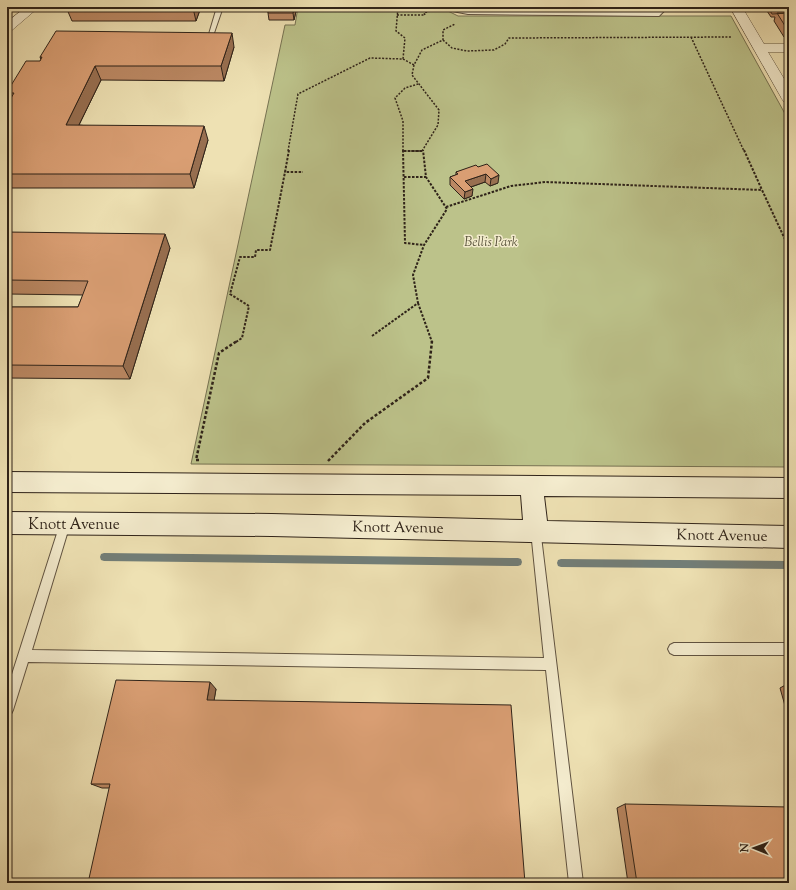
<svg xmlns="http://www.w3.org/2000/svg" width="796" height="890" viewBox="0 0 796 890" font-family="'Sorts Mill Goudy',serif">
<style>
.green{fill:#bcc28a;stroke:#767252}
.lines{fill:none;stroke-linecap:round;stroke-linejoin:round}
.stream{fill:#727e78;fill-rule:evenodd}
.lane-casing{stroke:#5f5240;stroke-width:2}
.street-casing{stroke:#5f5240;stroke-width:1}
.secondary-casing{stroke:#2f2319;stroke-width:2}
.path-far2{stroke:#2f2319;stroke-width:1.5;stroke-dasharray:2 1.5;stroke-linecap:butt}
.path-far1{stroke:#2f2319;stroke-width:2;stroke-dasharray:2.5 1.5;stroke-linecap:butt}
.path{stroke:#2f2319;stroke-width:2.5;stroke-dasharray:3 2;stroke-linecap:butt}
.lane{fill:#f4ecce;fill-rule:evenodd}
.street{fill:#f4ecce;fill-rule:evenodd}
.secondary{fill:#f4ecce;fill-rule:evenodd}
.wall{fill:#bb8863;stroke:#2f2319}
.shaded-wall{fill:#986f50;stroke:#2f2319}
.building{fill:#d99e73;stroke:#2f2319}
.labels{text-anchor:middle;stroke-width:3;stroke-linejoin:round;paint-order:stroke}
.far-park-label{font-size:13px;font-style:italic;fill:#59533b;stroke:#f4ecce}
.street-label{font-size:15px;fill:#2f2319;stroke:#f4ecce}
</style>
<rect width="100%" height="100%" fill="#eee1b3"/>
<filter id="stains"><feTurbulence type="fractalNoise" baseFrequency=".005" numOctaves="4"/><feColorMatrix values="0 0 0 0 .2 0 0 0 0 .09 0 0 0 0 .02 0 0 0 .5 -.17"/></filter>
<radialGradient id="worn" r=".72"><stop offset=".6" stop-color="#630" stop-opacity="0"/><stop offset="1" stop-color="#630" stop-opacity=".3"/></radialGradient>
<path class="green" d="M298 7H440L458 16H731L789 121V467L191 464 285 25H295Z"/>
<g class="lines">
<path class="stream" d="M104 553 518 558 521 559 522 562 521 565 518 566 104 561 101 560 100 557 101 554Z
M561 559 789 561V569L561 567 558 566 557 563 558 560Z"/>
<defs>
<path id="lane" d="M217 7H223L214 33 209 34Z
M443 7 468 10 657 12 661 7H739L736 9H666L659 16 468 14 447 10Z
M65 519 69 521 70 524 32 650 544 658 531 531 532 528 536 526 540 528 583 883H569L546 670 28 662 13 710 11 714 7 716V690L60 524 61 521Z
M674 643H789V655H674L670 653 668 649 670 645Z"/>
<path id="street" d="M26 7H39L11 31 7 32V22Z
M730 7H742L764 44H789V52H768L789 87V103L784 102 782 99Z"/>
<path id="secondary" d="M7 472 789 478V498L544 496 547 521 789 526V548L272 536 7 534V512L272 514 523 520 521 495 7 492Z"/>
</defs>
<use href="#lane" class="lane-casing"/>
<use href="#street" class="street-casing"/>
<use href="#secondary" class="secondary-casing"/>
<path class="path-far2" d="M397 15H425L424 13 434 10
M691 37 744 151
M443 40 452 48 467 51 494 50 505 44 509 38 732 37
M403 59 414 65 422 50 443 40V30L455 24
M414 65 412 75 439 110 438 125 422 151
M288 151 298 94 370 58 403 59 405 38 396 31 398 7
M403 151V121L395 98 405 88 418 84
M404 151H422"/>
<path class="path-far1" d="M289 150 285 172H303
M403 150 405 243 424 245
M744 150 762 190
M404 151H422
M404 177H426
M446 207 511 186 545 182 762 190 789 248
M418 303 432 342
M372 336 418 303 413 275 424 245 447 209 426 177 423 150
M236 342 242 338 249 306 230 294 240 257H255L256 250H270L285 172"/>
<path class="path" d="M199 460H196L219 353 237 341
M328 461 365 423 428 378 432 341"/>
<use href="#lane" class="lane"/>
<use href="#street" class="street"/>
<use href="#secondary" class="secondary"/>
</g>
<path class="wall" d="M66 7H201L196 21H72Z
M269 7H297L294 20H269L268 13Z
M768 7H789V8L785 7 789 13V37H784L774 21 775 17H771L767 11Z
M234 47 224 81 101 80 79 125 208 140 194 188H7V98H9L7 95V92L40 61 41 60 40 57Z
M478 167 498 183 490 186 485 182 471 187 472 196 464 199 450 185V177L456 175V172Z
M7 232 170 248 130 379 7 378V307H78L83 295 7 294Z
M789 683V720L780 688Z
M216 689 214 700 109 788H102L91 784Z
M625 804 789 883H628L617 808Z"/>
<path class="shaded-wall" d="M193 7H201L196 21 193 8Z
M294 7H297L294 20 293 13Z
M232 33 234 47 224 81 221 66Z
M95 66 101 80 72 139 66 125Z
M204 126 208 140 194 188 190 174Z
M486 174 485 182 465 189V181Z
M499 175 498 183 490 186 491 179Z
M473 189 472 196 464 199 465 192Z
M165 234 170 248 130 379 123 366Z
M210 682 216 689 213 707 207 700Z"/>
<path class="building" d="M102 7H193V8Z
M269 7H294L293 13H268Z
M768 7H785L789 13 772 14Z
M777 13H789V29H787Z
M56 31 232 33 221 66H95L66 125 204 126 190 174H7V98H11L14 93H7V92L26 61H40L42 57H40Z
M487 164 499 175 491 179 486 174 465 181 473 189 465 192 450 177 458 174 456 172 476 165 478 167Z
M7 232 165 234 123 366 7 365V307H78L88 281 7 280Z
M116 680 210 682 207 700 511 705 525 883H88L110 784H91Z
M625 804 789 807V883H637Z"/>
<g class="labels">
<g class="far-park-label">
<text x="491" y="246">Bellis Park</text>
</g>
<g class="street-label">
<text x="74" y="529">Knott Avenue</text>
<text transform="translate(398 527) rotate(1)" y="5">Knott Avenue</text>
<text transform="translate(722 535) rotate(1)" y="5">Knott Avenue</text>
</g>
</g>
<rect width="796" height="890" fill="none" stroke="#eee1b3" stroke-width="24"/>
<rect x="8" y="8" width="780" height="874" fill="none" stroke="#2f2319" stroke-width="2"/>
<rect x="12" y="12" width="772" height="866" fill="none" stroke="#2f2319"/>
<g transform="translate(754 848) rotate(271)" stroke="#f4ecce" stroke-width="3" paint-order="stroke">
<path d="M0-3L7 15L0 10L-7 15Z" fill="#2f2319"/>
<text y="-6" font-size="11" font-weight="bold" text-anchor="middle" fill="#2f2319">N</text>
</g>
<rect width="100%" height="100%" filter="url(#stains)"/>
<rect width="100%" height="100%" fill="url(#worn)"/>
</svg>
